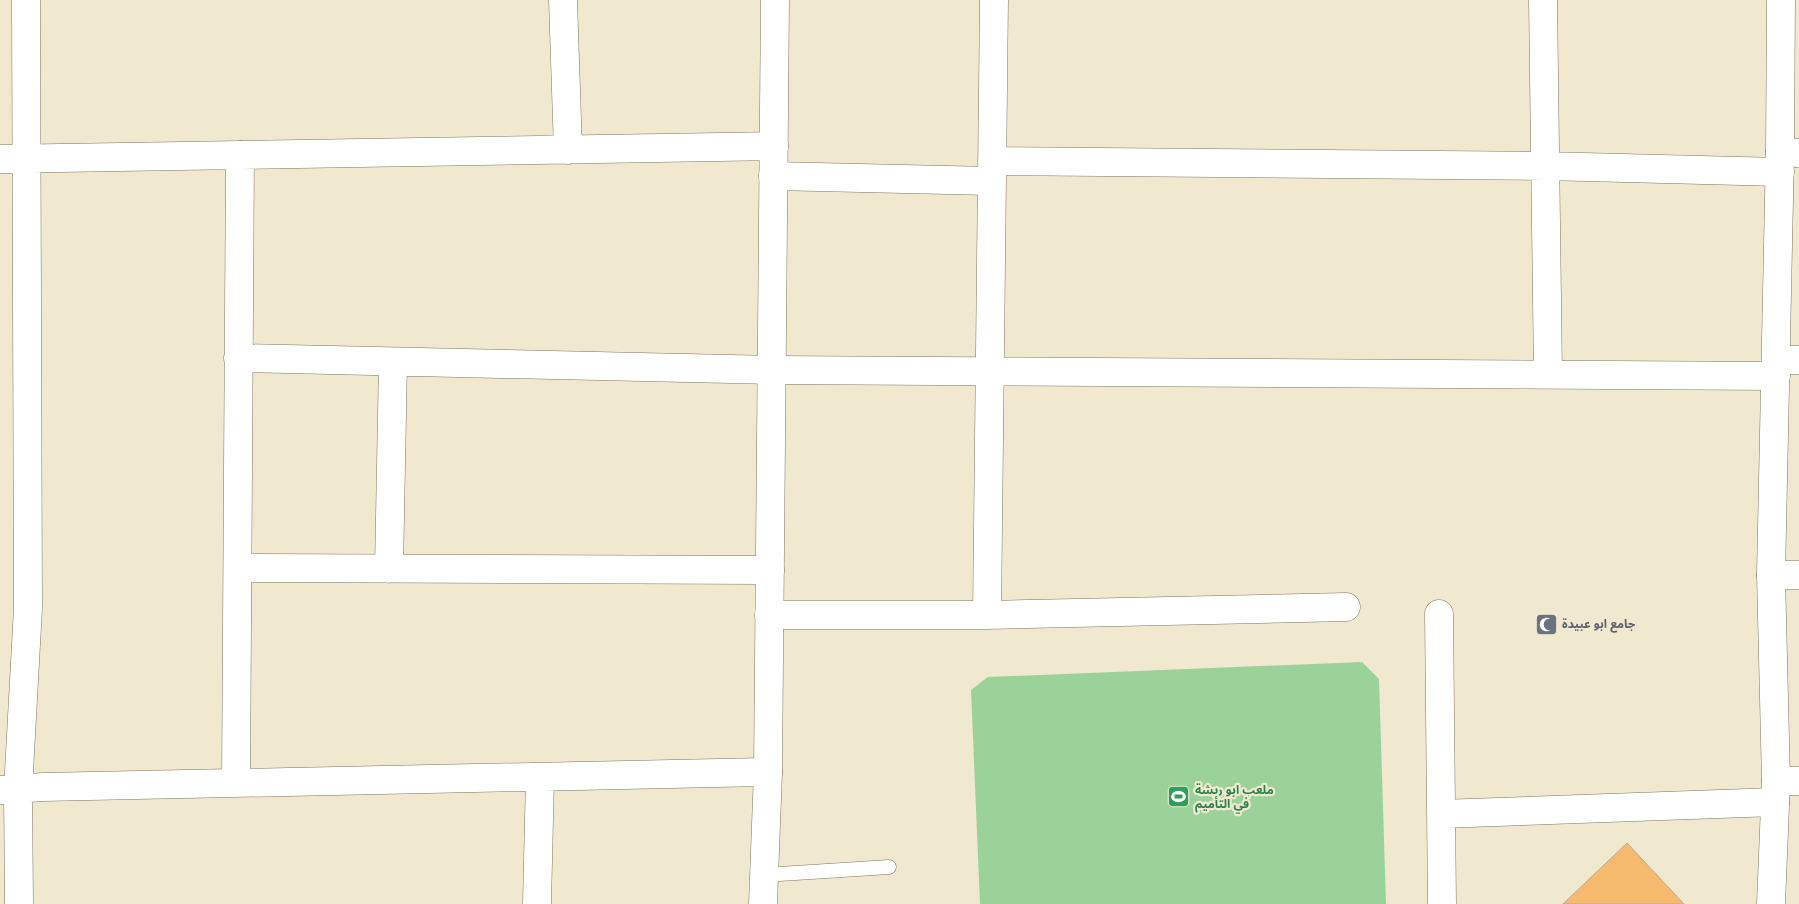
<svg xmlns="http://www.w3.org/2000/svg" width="1799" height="904" viewBox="0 0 1799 904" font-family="'Roboto Serif','Noto Sans Arabic',serif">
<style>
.green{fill:#9ad29a}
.building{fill:#f5ba6d;stroke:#baaa96}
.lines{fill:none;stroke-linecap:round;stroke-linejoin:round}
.service-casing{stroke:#7d7660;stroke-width:15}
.minor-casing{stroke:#7d7660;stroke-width:29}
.tertiary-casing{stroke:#7d7660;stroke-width:29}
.service{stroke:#fff;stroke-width:14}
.minor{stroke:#fff;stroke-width:28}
.tertiary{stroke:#fff;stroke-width:28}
.labels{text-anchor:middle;stroke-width:4.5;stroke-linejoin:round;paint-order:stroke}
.worship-label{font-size:12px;font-weight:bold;fill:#5b616d;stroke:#f0e8cf;text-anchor:start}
.leisure-label{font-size:12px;font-weight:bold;fill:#27864d;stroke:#f0e8cf;text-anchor:start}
</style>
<rect width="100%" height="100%" fill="#f0e8cf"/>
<path class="green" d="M1362 662 1379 679 1386 904H980L971 690 988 677Z"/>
<path class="building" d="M1627 843 1684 904H1563Z"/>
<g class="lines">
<defs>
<path id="service" d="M764 875 889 867"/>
<path id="minor" d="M563 0 568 150
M1543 0 1548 374
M1780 152 1799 153
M0 159 774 146
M992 161 1545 166 1780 172
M773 176 991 181
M238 358 771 370 1776 376
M1776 360H1799
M238 568 770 570
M389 569 393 362
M1771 575H1799
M1439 614 1442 904
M769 615H987L1346 607
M987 615 994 0
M1776 781H1799
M236 783 240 155
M0 790 43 787 768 772
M1441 814 1775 802
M19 904 18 790 28 608 26 0
M537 904 540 777"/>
<path id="tertiary" d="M763 904 768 772 775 0
M1771 904 1776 781 1771 575 1780 152 1781 0"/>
</defs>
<use href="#service" class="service-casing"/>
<use href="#minor" class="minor-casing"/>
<use href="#tertiary" class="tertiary-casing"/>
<use href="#service" class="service"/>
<use href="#minor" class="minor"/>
<use href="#tertiary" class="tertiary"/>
</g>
<defs>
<symbol id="mosque-square" viewBox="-11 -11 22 22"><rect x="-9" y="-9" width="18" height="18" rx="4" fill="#6b7280" stroke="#f0e8cf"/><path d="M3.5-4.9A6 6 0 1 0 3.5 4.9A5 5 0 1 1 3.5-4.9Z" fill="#fff"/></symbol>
<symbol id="stadium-square" viewBox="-11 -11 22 22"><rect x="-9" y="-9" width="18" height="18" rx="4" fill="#2e9e5b" stroke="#f0e8cf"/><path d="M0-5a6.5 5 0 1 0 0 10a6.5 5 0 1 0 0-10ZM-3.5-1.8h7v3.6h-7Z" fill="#fff"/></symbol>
</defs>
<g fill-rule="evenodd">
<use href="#mosque-square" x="1534" y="612" width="25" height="25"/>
<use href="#stadium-square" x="1166" y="784" width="25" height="25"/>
</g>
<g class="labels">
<g class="worship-label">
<text x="1562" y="628">جامع ابو عبيدة</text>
</g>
<g class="leisure-label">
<text x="1195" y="794">ملعب ابو ريشة<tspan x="1195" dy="14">في التأميم</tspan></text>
</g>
</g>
</svg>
